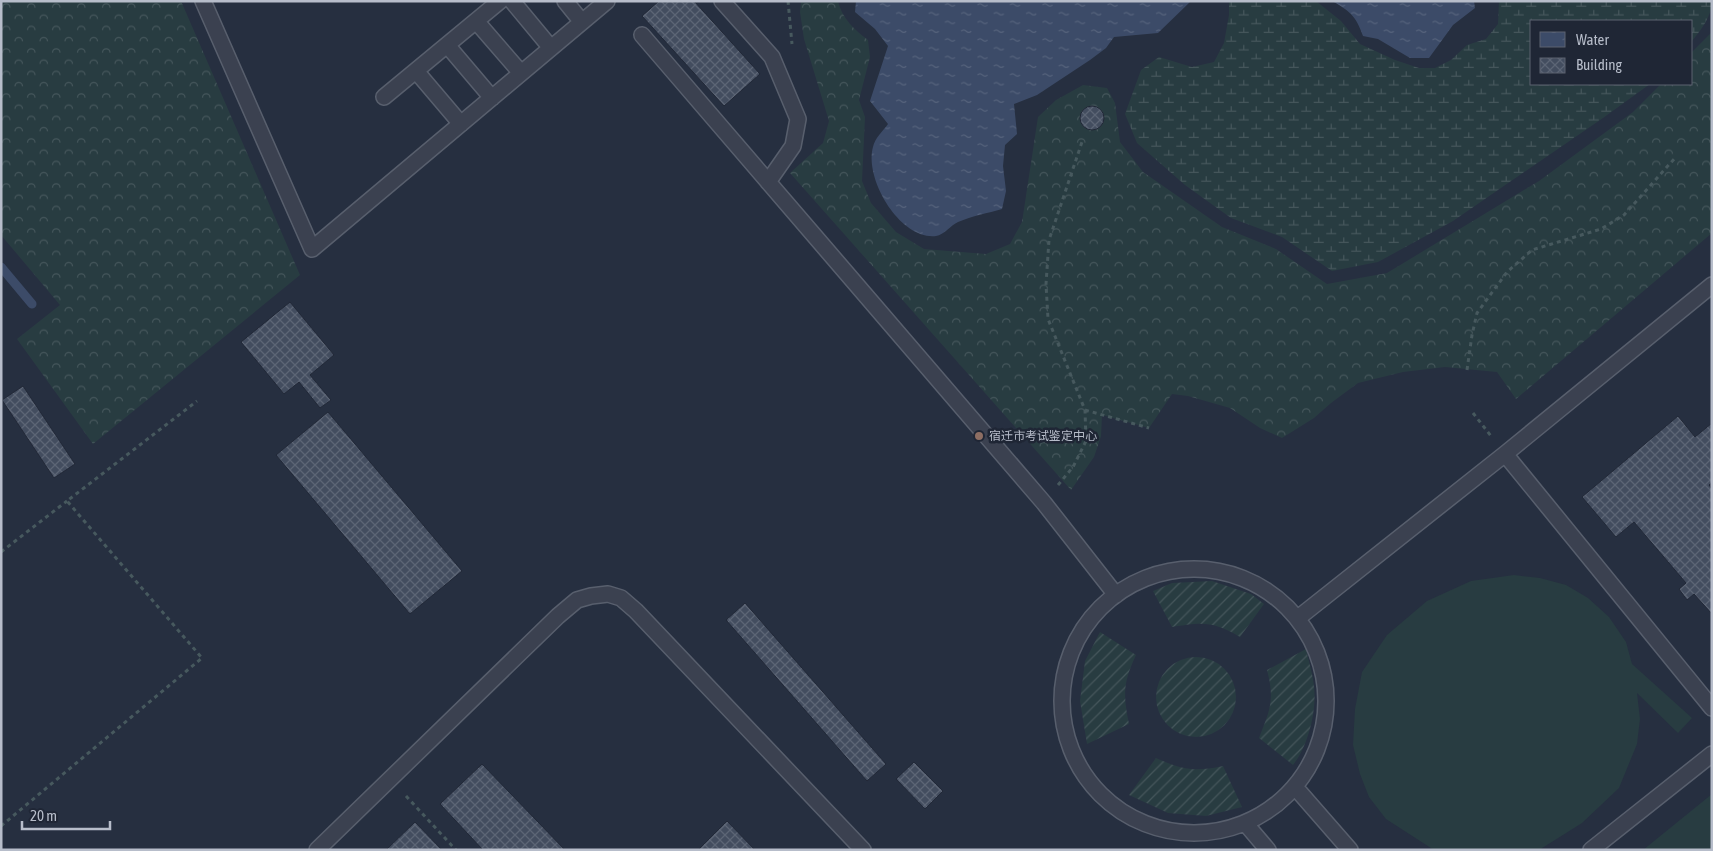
<svg xmlns="http://www.w3.org/2000/svg" width="1713" height="851" viewBox="0 0 1713 851" font-family="'Asap Condensed','Noto Sans SC',sans-serif">
<style>
.grass{fill:#283c41}
.forest{fill:url(#forest-crowns)}
.wetland{fill:url(#wetland-marsh)}
.garden{fill:url(#garden-furrows)}
.water{fill:url(#water-ripples)}
.lines{fill:none;stroke-linecap:round;stroke-linejoin:round}
.stream{stroke:#3c4b68;stroke-width:9}
.building{fill:url(#building-cross-hatch);stroke:#212837}
.service-casing{stroke:#585f6d;stroke-width:18}
.path{stroke:#47595e;stroke-width:3;stroke-dasharray:4 4;stroke-linecap:butt}
.service{stroke:#3b4150;stroke-width:15}
.education-dot{fill:#8d6e63;stroke:#1f2635;stroke-width:2}
.labels{text-anchor:middle;stroke-width:5;stroke-linejoin:round;paint-order:stroke}
.poi-label{font-size:12px;fill:#b7bdca;stroke:#1f2635;text-anchor:start}
</style>
<defs>
<pattern id="forest-crowns" width="20" height="18" patternUnits="userSpaceOnUse" patternTransform="scale(1.25)"><rect width="20" height="18" fill="#283c41"/><path d="M2 6a3 3 0 1 1 6 0M12 15a3 3 0 1 1 6 0" fill="none" stroke="#45565b"/></pattern>
<pattern id="wetland-marsh" width="20" height="14" patternUnits="userSpaceOnUse" patternTransform="scale(1.25)"><rect width="20" height="14" fill="#283c41"/><path d="M1 5h8M5 5V1M11 12h8M15 12V8" fill="none" stroke="#45565b"/></pattern>
<pattern id="garden-furrows" width="10" height="10" patternUnits="userSpaceOnUse" patternTransform="scale(1.25)"><rect width="10" height="10" fill="#283c41"/><path d="M-1 1l2-2M0 10L10 0M9 11l2-2" fill="none" stroke="#45565b"/></pattern>
<pattern id="water-ripples" width="26" height="14" patternUnits="userSpaceOnUse" patternTransform="scale(1.25)"><rect width="26" height="14" fill="#3c4b68"/><path d="M2 4q2-2 4 0t4 0M15 11q2-2 4 0t4 0" fill="none" stroke="#56637c"/></pattern>
<pattern id="building-cross-hatch" width="8" height="8" patternUnits="userSpaceOnUse" patternTransform="scale(1.25)"><rect width="8" height="8" fill="#434d5f"/><path d="M0 0l8 8M0 8l8-8" fill="none" stroke="#5c6575"/></pattern>
</defs>
<rect width="100%" height="100%" fill="#262f40"/>
<path class="grass" d="M1514 575 1540 578 1566 585 1588 598 1609 617 1626 642 1632 664 1692 718 1678 733 1637 693 1640 719 1637 744 1619 788 1582 823 1539 850H1434L1386 819 1369 797 1360 774 1353 745 1355 709 1362 672 1387 635 1427 601 1471 581Z
M1712 794V850H1643Z"/>
<path class="forest" d="M1 1H181L300 275 93 444 17 339 60 305 1 235Z
M801 1H838C842 19 855 30 868 40L870 57 859 100 865 117 862 181 871 203 896 232 924 249 986 254 1010 244 1022 222 1038 117 1056 100 1083 85 1107 88 1115 103 1120 142 1143 172 1222 227 1276 249 1327 284 1387 273 1539 181 1633 112 1661 84H1692V52L1712 32V233L1516 399 1497 372 1445 367 1403 372 1358 383 1331 403 1314 418 1282 438 1260 428 1230 408 1188 396 1172 394 1149 428 1102 415 1101 436 1094 457 1071 490 790 173 823 143 829 121 804 39 800 12Z"/>
<path class="wetland" d="M1229 1H1316L1341 21 1360 44 1395 60 1419 68H1435L1451 60 1467 45 1486 39 1498 24 1499 1H1712C1712 16 1701 30 1692 41V21H1532V84H1650L1603 118 1453 221 1378 262 1332 271 1282 237 1231 218 1185 185 1137 143 1125 114 1141 70 1159 57 1192 67 1214 62 1224 43 1229 15Z"/>
<path class="garden" d="M1212 581 1251 594 1264 604 1240 637C1213 621 1202 622 1172 627L1153 591 1172 583Z
M1100 632 1136 655C1123 683 1123 694 1129 724L1087 744 1080 701 1085 661Z
M1306 649C1309 662 1313 675 1314 687 1317 710 1308 747 1293 765L1259 738C1270 710 1275 700 1267 670Z
M1156 697a40 40 0 1 1 80 0a40 40 0 1 1-80 0Z
M1156 758C1183 770 1194 772 1223 766L1242 807 1206 816 1168 813 1129 795Z"/>
<path class="water" d="M856 1H1191L1158 33 1114 37 1106 48 1090 60 1037 95 1014 104 1017 134 1005 145 1003 166 1006 191 1002 209C988 213 972 216 958 222 951 225 944 235 936 236 900 240 864 179 873 147 875 138 883 131 888 124L870 101 888 46 875 29 855 12Z
M1332 1H1474L1475 8 1453 25 1429 58H1410L1378 39 1363 36C1356 16 1350 11 1332 1Z"/>
<g class="lines">
<path class="stream" d="M1 267 32 304"/>
</g>
<path class="building" d="M659 1H694L760 74 724 106 642 16Z
M1080 118a12 12 0 1 1 24 0a12 12 0 1 1-24 0Z
M290 302 334 355 310 375 331 400 320 408 299 382 284 394 241 342Z
M23 386 75 464 54 478 2 400Z
M328 412 462 571 410 614 276 455Z
M1678 416 1695 437 1712 423V483L1709 485 1712 489V614L1694 594 1687 600 1679 589 1686 583 1634 522 1616 537 1582 497Z
M745 603 886 764 867 781 726 620Z
M914 762 943 791 925 809 896 779Z
M482 764 565 850H483L440 804Z
M727 821 755 850H698Z
M415 822 442 850H386Z"/>
<g class="lines">
<defs>
<path id="service" d="M203 1 312 249 607 1
M512 1 551 48
M565 1 582 22
M722 1 772 57 798 119 793 146 768 182
M476 21 521 73
M642 35 1044 503 1116 595
M447 45 492 98
M416 71 461 124
M384 97 500 1
M1505 454 1712 708
M1062 701a132 132 0 1 1 264 0a132 132 0 1 1-264 0Z
M1298 618 1505 454 1712 285
M1295 787 1350 850
M1245 823 1268 850
M317 850 558 616 577 600 591 596 608 594 621 598 636 611 863 850
M1591 850 1712 754"/>
</defs>
<use href="#service" class="service-casing"/>
<path class="path" d="M788 1 792 44
M1467 370 1472 335 1477 313 1507 272 1532 250 1601 229 1624 215 1675 158
M1085 410 1149 428
M1473 413 1491 436
M1058 485 1073 467 1086 441 1085 410 1048 319 1046 284 1049 240 1083 139
M1 552 67 501
M406 796 456 850
M1 826 202 658 67 501 197 401"/>
<use href="#service" class="service"/>
</g>
<circle class="education-dot" cx="979" cy="436" r="5"/>
<g class="labels">
<g class="poi-label">
<text x="989" y="440">宿迁市考试鉴定中心</text>
</g>
</g>
<rect width="1713" height="851" fill="none" stroke="#b7bdca" stroke-width="5"/>
<rect x="1530" y="20" width="162" height="65" fill="#1f2635" stroke="#5c6271"/>
<rect x="1540" y="32" width="25" height="15" fill="url(#water-ripples)" stroke="#5c6271"/>
<text x="1576" y="45" font-size="15" fill="#b7bdca">Water</text>
<rect x="1540" y="58" width="25" height="15" fill="url(#building-cross-hatch)" stroke="#5c6271"/>
<text x="1576" y="70" font-size="15" fill="#b7bdca">Building</text>
<path d="M22 821v8h88v-8" fill="none" stroke="#b7bdca" stroke-width="2.5"/>
<text x="30" y="821" font-size="15" fill="#b7bdca" stroke="#1f2635" stroke-width="4" paint-order="stroke">20 m</text>
</svg>
